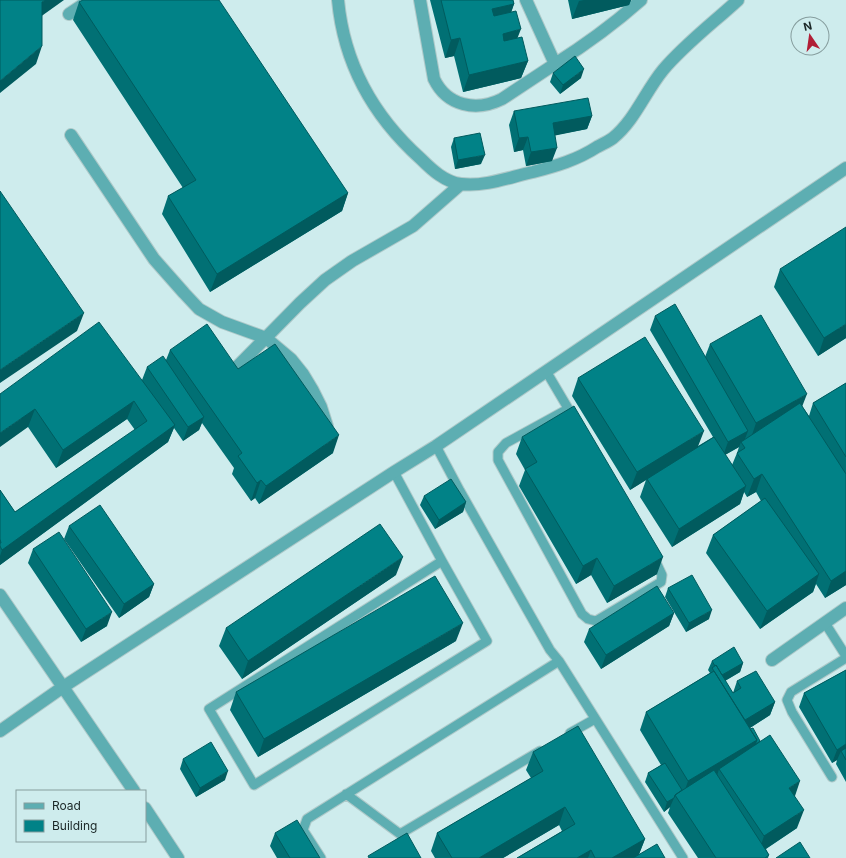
<svg xmlns="http://www.w3.org/2000/svg" width="846" height="858" viewBox="0 0 846 858" font-family="Inter,sans-serif">
<style>
.lines{fill:none;stroke-linecap:round;stroke-linejoin:round}
.lane-casing{stroke:#aec9c9;stroke-width:11}
.street-casing{stroke:#aec9c9;stroke-width:14}
.lane{stroke:#5daeb2;stroke-width:9}
.street{stroke:#5daeb2;stroke-width:12}
.wall{fill:#017074;fill-rule:evenodd}
.shaded-wall{fill:#015b5e}
.building{fill:#018287;stroke:#015b5e}
</style>
<rect width="100%" height="100%" fill="#ceeced"/>
<g class="lines">
<defs>
<path id="lane" d="M546 371 575 420
M568 409 506 443 498 452V460L582 614 588 619 596 621 661 582 662 575 654 558
M436 446 460 491 550 650 559 661 683 858
M394 472 442 561 487 641 254 785 209 709 442 561
M825 623 846 656
M570 733 595 719
M832 777 792 712 787 700 791 692 846 658
M346 794 400 834 540 751
M321 858 303 830 307 819 559 661"/>
<path id="street" d="M338 0C344 65 373 116 421 159 432 170 445 182 461 184 485 187 510 177 533 172 556 166 577 160 597 147 602 144 608 142 613 138 635 120 645 92 663 70 685 44 713 23 738 0
M420 0 434 79C447 106 476 112 502 99L555 64 526 0
M69 14 90 0
M555 64C585 45 614 24 641 0
M71 135 154 259 184 293 199 309 222 322 266 338 291 359 303 374 312 389 321 407 327 426
M232 372 300 303 325 280 352 261 413 226 461 184
M0 595 134 791
M772 660 846 608
M0 731 63 687 394 472 436 446 846 168
M145 808 178 858"/>
</defs>
<use href="#lane" class="lane-casing"/>
<use href="#street" class="street-casing"/>
<use href="#lane" class="lane"/>
<use href="#street" class="street"/>
</g>
<path class="wall" d="M430 0H513L514 4 511 12 517 38 528 61 521 78 463 92 454 56 445 58Z
M568 0H631L629 5 572 19Z
M79 2 348 193 342 211 210 292 162 214 168 196 183 188 73 20Z
M553 73 581 78 560 94 550 82Z
M514 111 592 116 587 129 555 135 552 161 526 166 523 150 514 152 509 125Z
M454 138 481 164 455 169 451 147Z
M780 269 846 338 818 356 774 287Z
M655 316 705 357 710 344 802 406 809 416 813 403 846 383V585L825 598 816 584 813 592 760 629 706 553 713 535 761 501 756 492 747 497 744 492 740 504 672 547 640 497 646 480 630 490 572 396 578 378 698 446 713 437 650 330ZM739 447 737 453 732 465 725 455Z
M170 350 238 369 333 453 259 504 255 498 251 501 232 474 234 468 202 423 199 430 183 441 174 428 168 442 0 565V490L15 512 135 430 127 419 56 468 28 427 0 394 142 380 147 367 166 360Z
M522 437 657 574 607 603 591 575 576 584 519 486 525 470 516 454Z
M424 496 466 502 463 512 435 529 420 505Z
M69 526 154 584 149 597 119 618 64 539Z
M33 549 107 626 81 642 28 563Z
M396 575 242 679 219 646 226 628Z
M668 588 709 619 686 632 665 597Z
M674 613 669 626 601 669 584 642 589 629Z
M456 641 258 757 230 710 236 692Z
M712 661 743 663 740 672 725 681 733 693 737 681 775 702 770 715 750 728 760 741 795 797 797 828 766 849 769 855 768 858H698L668 813 670 807 664 812 645 782 648 773 661 765 640 730 646 712 710 673 708 670Z
M846 670V782L836 764 837 760 832 763 799 707 804 693Z
M533 752 645 839 639 854 665 858H517L562 831 559 825 503 858H435L431 851 437 833 531 778 526 770Z
M183 759 225 780 196 797 180 769Z
M275 833 320 858H277L270 846Z"/>
<path class="shaded-wall" d="M45 0H64L36 20 42 2Z
M584 0H631L629 5 572 19 579 1Z
M514 4 508 22 486 27 492 9Z
M521 29 514 47 496 52 503 34Z
M460 38 454 56 445 58 451 40Z
M42 46 36 64 0 93V81Z
M528 61 521 78 463 92 469 75Z
M584 69 581 78 560 94 563 85Z
M592 116 587 129 548 137 553 123Z
M528 137 523 150 514 152 519 138Z
M557 148 552 161 526 166 531 152Z
M485 155 481 164 455 169 458 160Z
M348 193 342 211 210 292 217 274Z
M84 313 77 331 0 383V370Z
M846 324V338L818 356 824 338Z
M807 394 800 412 750 441 756 423Z
M134 401 127 419 56 468 63 450Z
M35 409 28 427 0 447V433Z
M204 417 199 430 183 441 188 427Z
M175 425 168 442 0 565V556L2 550Z
M704 431 697 449 647 479 646 480 630 490 637 472Z
M748 431 743 444 741 442 739 447 723 456 728 442Z
M339 435 333 453 259 504 266 486Z
M762 474 756 492 747 497 754 479Z
M261 480 255 498 251 501 257 483Z
M746 486 740 504 672 547 679 529Z
M466 502 463 512 435 529 439 520Z
M403 557 396 575 242 679 248 661Z
M663 557 657 574 607 603 614 586Z
M597 558 591 575 576 584 583 566Z
M846 571V585L825 598 831 581Z
M819 574 813 592 760 629 767 611Z
M154 584 149 597 119 618 124 604Z
M712 610 709 619 686 632 689 623Z
M112 612 107 626 81 642 86 629Z
M674 613 669 626 601 669 606 655Z
M463 623 456 641 258 757 264 739Z
M743 663 740 672 721 683V676Z
M775 702 770 715 739 735 744 721Z
M757 740 753 751 719 769 716 779 682 799 688 781Z
M846 744V755L841 751 837 760 832 763 837 750Z
M228 771 225 780 196 797 200 788Z
M800 781 794 799 789 788Z
M674 798 670 807 664 812 667 802Z
M565 807 559 825 503 858H479Z
M804 810 797 828 758 854 764 836Z
M645 839 638 857 636 858H612Z
M591 850 588 858H577Z"/>
<path class="building" d="M0 0H45L42 2V46L0 81Z
M83 0H219L348 193 217 274 168 196 196 180 79 2Z
M441 0H513L514 4 492 9 494 16 516 11 521 29 503 34 504 41 522 37 528 61 469 75 460 38 451 40Z
M575 56 584 69 563 85 553 73Z
M588 98 592 116 553 123 557 148 531 152 528 137 519 138 514 111Z
M480 133 485 155 458 160 454 138Z
M0 191 84 313 0 370Z
M846 227V324L824 338 780 269Z
M675 304 748 431 728 442 655 316Z
M761 315 807 394 756 423 710 344Z
M99 322 175 425 2 550 0 546V543H1L0 539V490L15 512 147 421 134 401 63 450 35 409 0 433V394Z
M207 324 238 369 275 344 339 435 266 486 261 480 257 483 238 456 242 453 170 350Z
M645 337 704 431 637 472 578 378Z
M163 356 204 417 188 427 147 367Z
M846 383V457L813 403Z
M800 403 846 474V571L831 581 762 474 754 479 737 453 745 448 741 442Z
M574 406 663 557 614 586 597 558 583 566 525 469 537 462 522 437Z
M714 437 746 486 679 529 647 479Z
M451 479 466 502 439 520 424 496Z
M765 498 819 574 767 611 713 535Z
M100 505 154 584 124 604 69 526Z
M380 524 403 557 248 661 226 628Z
M59 532 112 612 86 629 33 549Z
M692 575 712 610 689 623 668 588Z
M435 576 463 623 264 739 236 692Z
M657 586 674 613 606 655 589 629Z
M734 647 743 663 722 675 716 665 715 666 712 661Z
M716 665 733 693 741 688 737 681 756 671 775 702 745 720 714 671 712 668Z
M846 670V744L837 750 804 693Z
M714 671 757 740 688 781 646 712Z
M578 726 645 839 612 858H595L591 850 577 858H517L575 824 565 807 479 858H452L437 833 543 771 533 752Z
M753 728 760 741 755 745 757 740 750 729Z
M770 735 800 781 789 788 804 810 764 836 719 769Z
M211 742 228 771 200 788 183 759Z
M846 748V760L841 751Z
M665 763 682 790 675 795 674 798 667 802 648 773Z
M714 770 769 855 765 858H716L675 795Z
M297 820 320 858H290L275 833Z
M407 833 421 858H369L368 856Z
M800 842 810 858H776Z
M657 844 665 858H633Z"/>
<rect x="16" y="790" width="130" height="52" fill="#ceeced" stroke="#869d9e"/>
<rect x="24" y="803" width="20" height="6" fill="#5daeb2" stroke="#869d9e"/>
<text x="52" y="810" font-size="12" fill="#1b2727">Road</text>
<rect x="24" y="820" width="20" height="12" fill="#018287" stroke="#869d9e"/>
<text x="52" y="830" font-size="12" fill="#1b2727">Building</text>
<g transform="translate(810 36) rotate(347)"><circle r="19" fill="#ceeced" stroke="#869d9e"/>
<path d="M0-3L7 15L0 10L-7 15Z" fill="#b11e36"/>
<text y="-6" font-size="11" font-weight="bold" text-anchor="middle" fill="#1b2727">N</text>
</g>
</svg>
